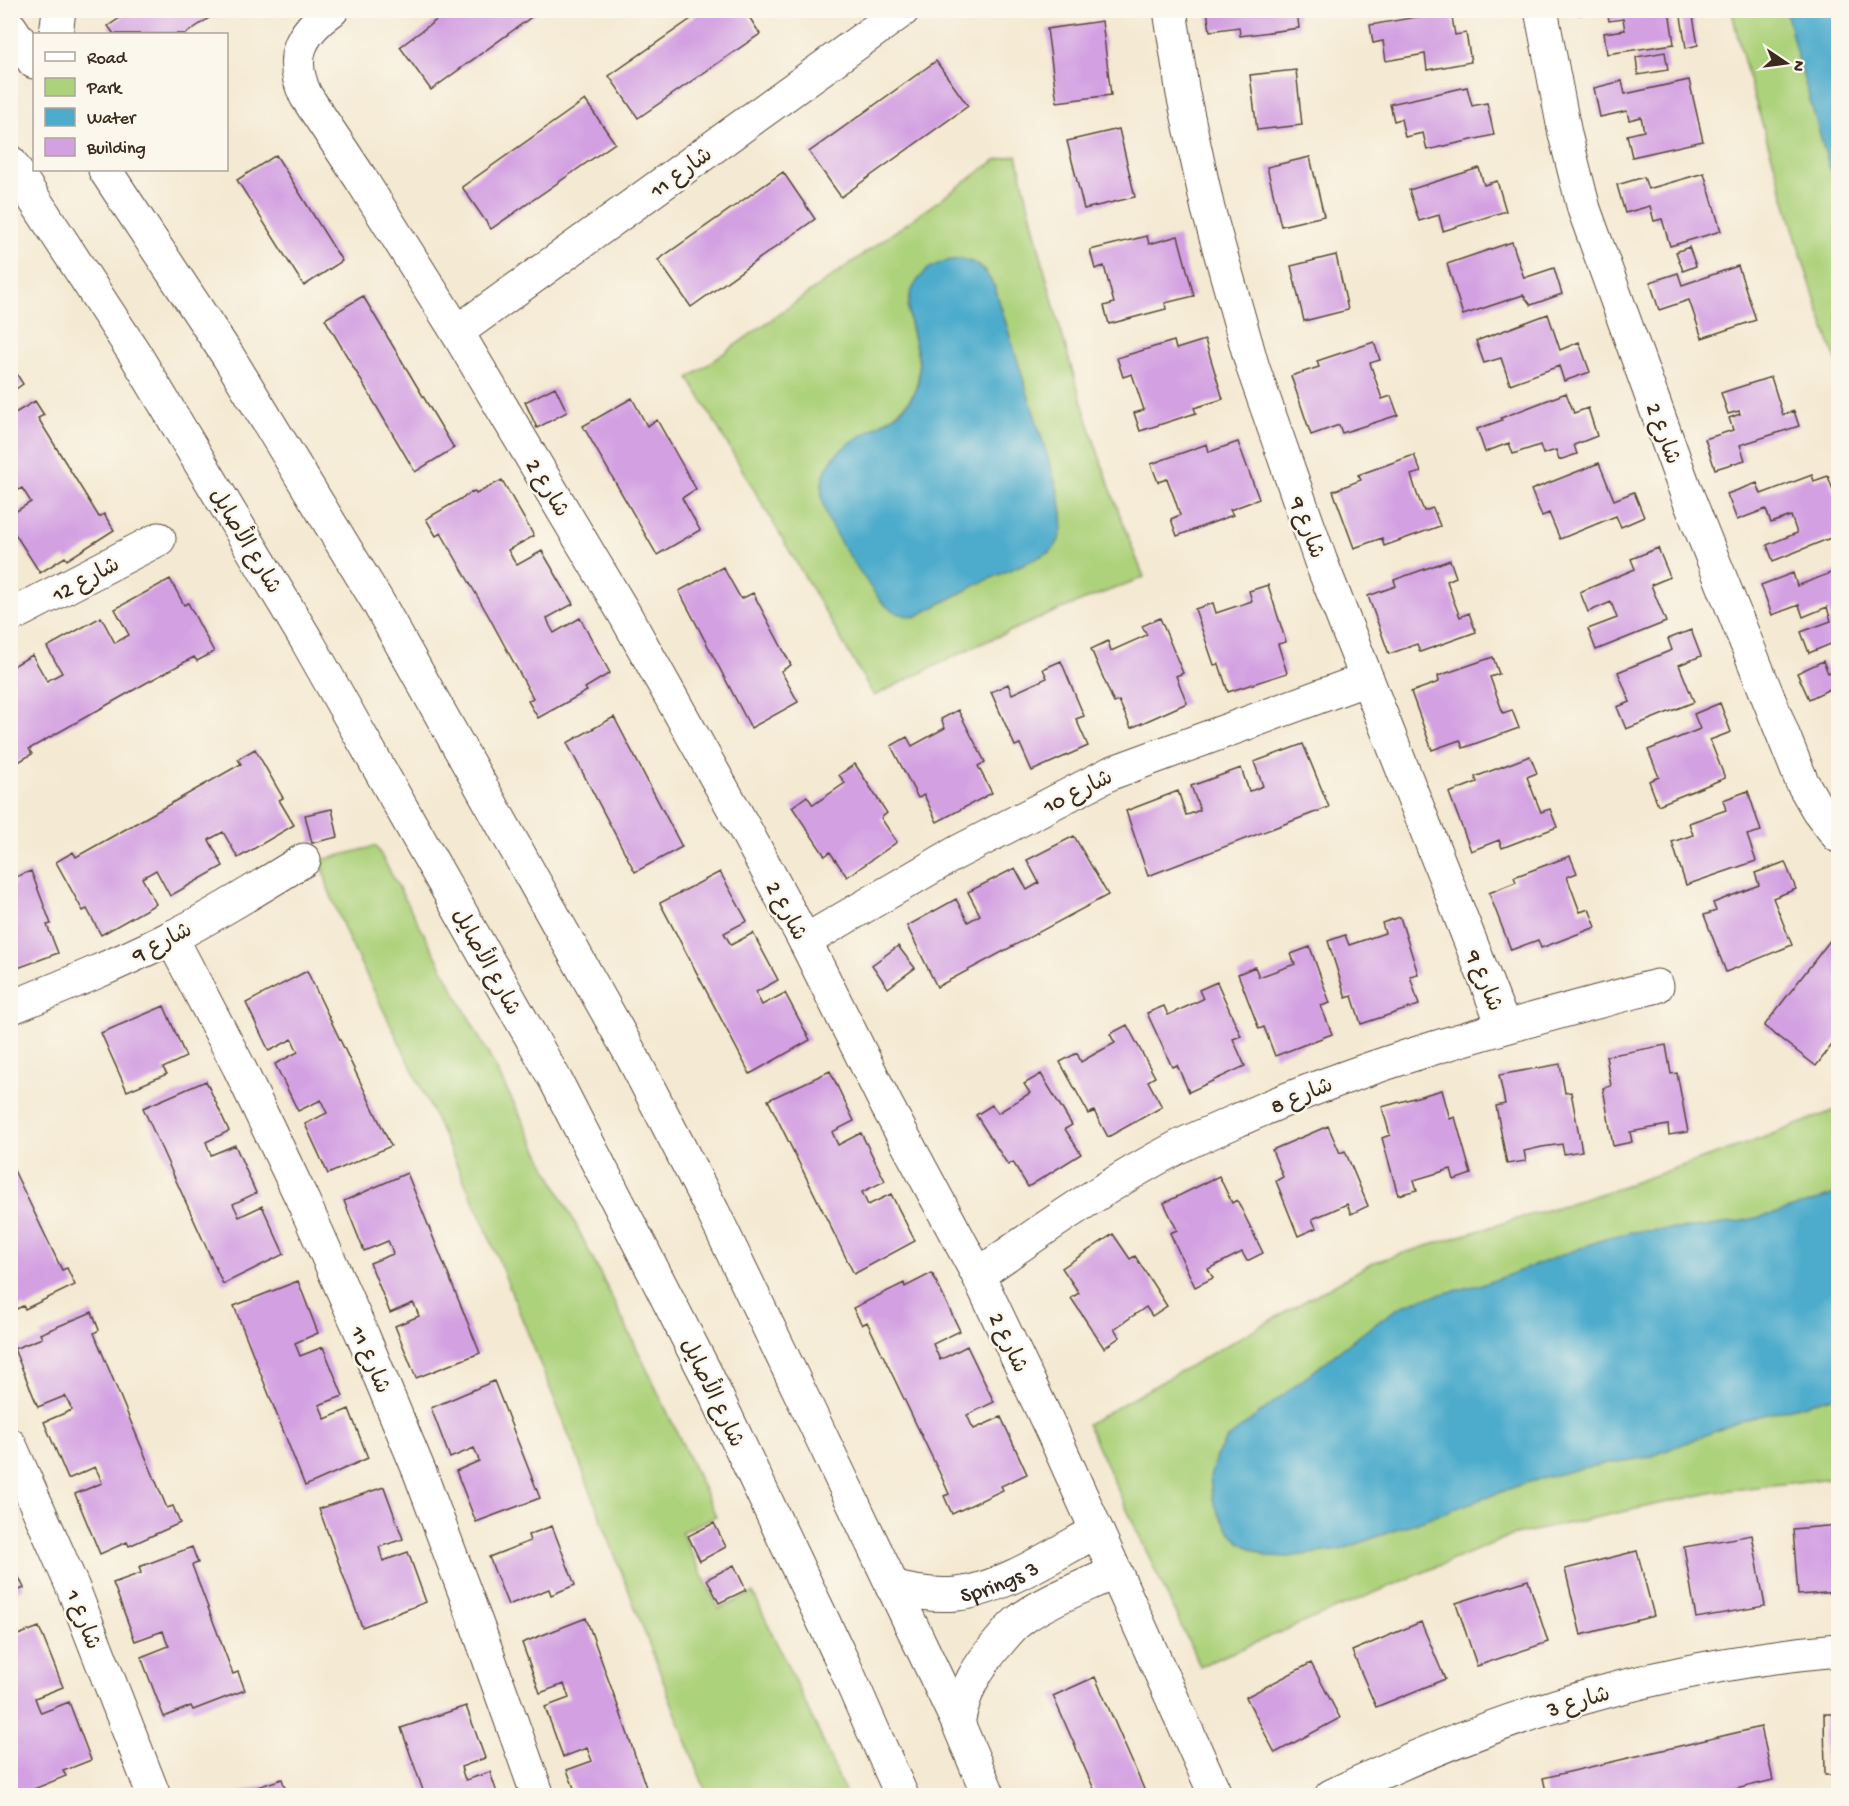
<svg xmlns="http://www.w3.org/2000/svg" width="1849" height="1806" viewBox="0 0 1849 1806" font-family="'Gochi Hand','Playpen Sans Arabic',sans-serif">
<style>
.green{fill:#add27c;stroke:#747e4d;stroke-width:1.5;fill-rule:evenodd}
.water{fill:#4daccc;stroke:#446b75;stroke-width:1.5}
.building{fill:#d3a0e2}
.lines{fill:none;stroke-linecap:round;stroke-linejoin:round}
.minor-casing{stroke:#574739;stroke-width:35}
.major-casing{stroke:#574739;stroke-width:35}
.minor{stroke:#fff;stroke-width:33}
.major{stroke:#fff;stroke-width:33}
.labels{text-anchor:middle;stroke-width:5;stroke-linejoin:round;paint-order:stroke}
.street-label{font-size:22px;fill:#3b2a1e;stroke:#fbf7ec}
</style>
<rect width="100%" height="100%" fill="#fbf7ec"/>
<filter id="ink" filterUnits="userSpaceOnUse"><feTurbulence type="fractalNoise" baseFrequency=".0167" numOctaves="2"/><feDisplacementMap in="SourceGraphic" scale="12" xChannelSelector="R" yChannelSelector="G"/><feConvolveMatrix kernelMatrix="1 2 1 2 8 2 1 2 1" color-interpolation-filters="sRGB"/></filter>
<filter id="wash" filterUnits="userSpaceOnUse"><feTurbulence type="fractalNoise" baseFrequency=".008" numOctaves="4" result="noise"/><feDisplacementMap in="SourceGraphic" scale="24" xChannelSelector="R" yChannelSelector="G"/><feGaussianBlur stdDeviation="1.35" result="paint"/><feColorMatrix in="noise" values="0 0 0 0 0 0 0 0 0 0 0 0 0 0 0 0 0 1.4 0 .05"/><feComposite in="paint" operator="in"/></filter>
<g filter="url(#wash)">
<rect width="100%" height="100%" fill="#f4e9d2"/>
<path class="green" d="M1732 11H1838V365C1814 301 1795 235 1776 169 1760 117 1743 64 1732 11Z
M1017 155C1049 299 1088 440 1144 577L1059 610 971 648 874 696 689 378 996 160ZM961 259 972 262 983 268 995 288 1007 327 1050 552 978 584 822 483C837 430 902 429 916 387 930 346 886 310 924 274 934 263 947 260 961 259Z
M376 846C497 1065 611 1288 716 1516L681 1532 719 1609 753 1593 817 1728 846 1795H707L574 1448 484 1224 410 1064 348 938 328 888 322 860Z
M1838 1109V1477L1715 1492 1510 1536 1200 1666 1087 1424 1374 1262 1600 1194 1757 1140Z"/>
<path class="water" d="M1786 11H1838V197L1797 55Z
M961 259C979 263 987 272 995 288L1059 494C1063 515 1067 537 1050 552L978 584 915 617C905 616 894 613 886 606 876 598 869 584 861 573 842 545 807 502 828 466 847 432 902 425 916 390 932 348 886 311 924 273 934 263 947 260 961 259Z
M1838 1193V1396L1741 1421 1650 1457 1582 1468 1526 1483 1340 1550 1288 1557 1266 1556 1241 1543 1228 1529 1219 1514 1212 1497 1210 1477 1216 1456 1227 1439 1356 1338 1395 1310 1413 1301 1487 1283 1610 1237 1631 1232 1704 1227 1742 1221 1777 1213Z"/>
<g id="blocks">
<path class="building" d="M132 10H221L185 34H114L108 26Z
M450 10H541L431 90 400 47Z
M704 10H745L760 34 638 118 609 76Z
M1207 10H1297L1299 28 1240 36 1239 27 1210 31Z
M1578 10H1597V12L1579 15Z
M1607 10H1669L1674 44 1607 54 1604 33 1625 30 1623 19 1609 21Z
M1680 10H1692L1698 45 1686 48Z
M1451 11 1455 35 1466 33 1471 62 1427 70 1425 54 1386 61 1383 41 1373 43 1370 25Z
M1102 21 1111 95 1057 102 1047 29Z
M1665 52 1668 70 1638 75 1636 57Z
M936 61 968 106 841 197 809 152Z
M1296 70 1302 125 1257 130 1250 75Z
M1689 80 1703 141 1632 157 1627 135 1644 131 1641 117 1629 120 1627 111 1600 117 1594 88 1622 81 1625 94Z
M1467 87 1472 106 1487 103 1494 135 1427 150 1423 133 1405 137 1401 119 1394 121 1390 104Z
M585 100 615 143 491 229 462 187Z
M1119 129 1135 197 1084 209 1067 141Z
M276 155 342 261 304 286 237 180Z
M1310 157 1324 216 1281 226 1267 167Z
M1479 168 1484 185 1497 181 1506 211 1443 231 1439 215 1419 221 1409 190Z
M783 172 815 219 691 307 658 260Z
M1704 173 1721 231 1670 246 1662 219 1654 221 1650 206 1625 213 1617 185 1644 177 1648 189Z
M1147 236 1149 244 1178 236 1194 296 1165 303 1166 309 1109 324 1104 306 1114 303 1104 266 1095 269 1090 250Z
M1512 242 1524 278 1554 268 1562 294 1531 305 1523 295 1463 315 1447 264Z
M1689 247 1696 266 1683 271 1676 252Z
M1336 255 1348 310 1304 321 1291 266Z
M1738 266 1756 320 1702 338 1689 300 1659 310 1650 282 1678 273 1682 285Z
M363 296 454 448 415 472 325 319Z
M1548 314 1560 350 1579 342 1590 372 1564 381 1559 366 1510 384 1501 358 1484 363 1476 341Z
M1205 340 1223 399 1194 408 1196 413 1140 431 1134 413 1144 410 1132 374 1123 377 1117 358 1174 341 1176 349Z
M1374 342 1380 360 1370 363 1382 399 1391 396 1398 415 1342 433 1339 425 1311 435 1291 376 1319 367 1317 361Z
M13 368 23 384 10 393V369Z
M1771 377 1783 415 1794 411 1799 426 1740 445 1745 460 1715 469 1705 439 1733 430 1729 418 1740 414 1739 411 1728 414 1721 393Z
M555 387 567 412 537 428 525 402Z
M1566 393 1574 413 1588 408 1597 436 1574 445 1577 454 1559 460 1556 450 1543 454 1540 445 1513 454 1509 443 1485 452 1477 429 1502 420 1501 418Z
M632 398 647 426 657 420 696 489 682 498 700 530 657 555 583 426Z
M35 401 44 415 38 418 99 517 104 514 114 530 67 560 65 557 40 573 10 526V515L31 502 22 488 10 495V416Z
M1238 442 1259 499 1230 510 1233 515 1177 536 1171 519 1180 515 1174 497 1167 479 1158 482 1151 464 1207 444 1209 452Z
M1414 455 1421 472 1411 475 1417 494 1424 511 1433 508 1440 526 1384 546 1382 538 1354 548 1333 491 1361 480 1358 475Z
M1599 463 1614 500 1634 492 1644 517 1621 527 1616 516 1560 539 1549 513 1542 516 1531 490Z
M1812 475 1814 481 1828 476 1838 504V518L1833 520 1838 535 1773 561 1767 545 1797 533 1791 516 1771 523 1766 509 1737 520 1727 494 1757 483 1761 494Z
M502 480 534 536 508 550 514 561 517 565 542 551 573 604 547 618 550 626 554 633 580 618 610 673 585 688 587 691 538 718 528 701 533 698 488 615 441 533 436 536 426 519 474 491 476 494Z
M1658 548 1670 577 1651 585 1666 622 1596 650 1588 629 1617 618 1611 602 1588 612 1580 592 1635 569 1631 559Z
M1450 560 1456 577 1447 581 1453 599 1460 617 1469 613 1476 632 1420 652 1417 644 1389 654 1368 596 1396 586 1394 580Z
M723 567 741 599 753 593 791 665 781 671 798 702 751 728 679 591Z
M1838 570V641L1809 653 1801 632 1831 621 1827 607 1803 617 1799 605 1772 615 1761 585 1793 573 1797 586Z
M170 579 184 605 188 603 214 652 197 661 194 657 146 683 29 749 32 754 15 764 10 756V668L32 655 47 681 62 673 47 647 101 617 115 643 129 635 115 609Z
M1268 585 1286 642 1278 644 1287 673 1228 692 1219 664 1214 665 1195 609 1213 603 1216 613 1252 601 1249 591Z
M1160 618 1183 673 1176 676 1187 703 1131 728 1119 701 1114 703 1091 649 1108 641 1111 651 1147 635 1142 626Z
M1691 630 1701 656 1679 665 1694 702 1626 729 1617 707 1630 702 1618 672 1672 650 1668 639Z
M1493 657 1499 674 1490 677 1503 713 1512 710 1519 728 1463 748 1460 740 1432 750 1411 692 1439 682 1438 676Z
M1061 661 1084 716 1076 719 1088 746 1032 771 1020 744 1015 746 991 692 1008 684 1012 694 1047 678 1043 669Z
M1823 661 1828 673 1838 668V685L1809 699 1797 673Z
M1720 703 1731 732 1710 740 1725 778 1658 805 1649 781 1659 777 1648 750 1700 729 1694 714Z
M958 710 985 762 978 766 992 793 937 822 924 795 918 798 891 746 907 737 912 746 945 728 941 719Z
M614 717 682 847 635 872 567 743Z
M1303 744 1329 807 1148 876 1126 811 1178 791 1186 815 1190 814 1200 810 1191 786 1241 768 1249 791 1253 790 1263 786 1254 762Z
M255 749 283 798 279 800 294 825 238 858 223 832 212 838 209 840 223 866 170 896 156 870 142 878 156 904 101 935 87 909 83 911 56 862 73 852 76 857 124 830 241 764 238 759Z
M1530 756 1537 773 1527 777 1534 795 1541 812 1550 809 1557 827 1502 848 1499 840 1471 851 1449 793 1477 782 1475 777Z
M855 764 887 813 881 818 897 842 847 877 830 852 825 856 792 807 807 796 813 805 845 783 839 775Z
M1748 791 1761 831 1747 835 1756 861 1686 885 1672 842 1693 835 1689 823 1726 810 1723 800Z
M332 809 338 837 312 843 305 815Z
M1074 836 1108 895 937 987 907 926 956 899 968 922 980 915 968 892 1015 868 1027 890 1039 883 1027 860Z
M1570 856 1577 873 1567 877 1580 912 1589 909 1596 927 1541 948 1538 940 1511 950 1489 893 1516 882 1514 877Z
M1785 862 1796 889 1773 898 1792 945 1726 972 1704 915 1716 911 1713 903 1759 885 1755 873Z
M31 871 51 924 47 925 58 953 10 971V886L15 884 13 878Z
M720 872 747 921 724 933 731 945 753 933 778 980 756 992 759 999 762 1005 785 993 810 1040 750 1074 660 903Z
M1400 917 1418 974 1410 976 1419 1005 1361 1024 1352 996 1346 998 1328 941 1345 935 1349 945 1385 933 1382 923Z
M1838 930V1037L1816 1066 1764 1026Z
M898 946 915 968 888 988 872 965Z
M1310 947 1330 1003 1321 1006 1332 1034 1275 1056 1264 1027 1259 1029 1238 974 1255 967 1259 977 1295 964 1291 954Z
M307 971 391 1146 328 1174 305 1124 327 1113 324 1107 321 1100 298 1111 275 1064 298 1052 295 1046 292 1039 269 1051 246 1003Z
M1217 982 1241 1036 1233 1039 1245 1066 1189 1092 1177 1065 1172 1067 1147 1013 1164 1006 1168 1015 1186 1007 1203 999 1199 990Z
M164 1006 186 1057 163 1068 167 1074 127 1091 101 1033Z
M1127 1025 1155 1077 1148 1081 1162 1107 1108 1137 1094 1111 1089 1114 1060 1062 1077 1053 1081 1062 1098 1052 1115 1043 1110 1034Z
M1666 1045 1671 1074 1677 1073 1688 1132 1669 1135 1668 1125 1630 1132 1632 1142 1613 1146 1603 1088 1611 1086 1606 1056Z
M1560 1064 1565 1093 1571 1092 1582 1151 1564 1154 1562 1144 1542 1147 1524 1151 1526 1161 1507 1164 1496 1106 1505 1104 1499 1075Z
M830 1071 854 1121 832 1132 838 1145 861 1133 885 1181 862 1192 868 1205 891 1194 915 1241 854 1274 768 1100Z
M1041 1074 1072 1125 1065 1129 1081 1154 1028 1187 1013 1162 1008 1165 976 1115 992 1105 998 1113 1030 1093 1024 1084Z
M206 1081 229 1131 206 1142 211 1155 235 1145 256 1193 233 1204 236 1210 239 1217 262 1206 284 1254 223 1284 143 1108Z
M1442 1090 1450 1119 1455 1117 1471 1174 1454 1180 1451 1169 1414 1180 1417 1190 1398 1195 1382 1138 1390 1135 1382 1107Z
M1328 1126 1340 1153 1345 1151 1368 1206 1351 1214 1347 1204 1329 1212 1312 1219 1316 1228 1298 1236 1276 1181 1283 1177 1272 1150Z
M10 1162 62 1270 67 1268 75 1285 25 1309 23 1306 10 1312Z
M407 1173 480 1353 416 1378 395 1326 419 1316 415 1306 413 1303 390 1313 370 1263 393 1254 391 1247 388 1241 364 1251 344 1201Z
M1219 1176 1232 1203 1237 1200 1263 1253 1247 1261 1242 1252 1208 1269 1213 1278 1195 1287 1170 1233 1177 1230 1164 1203Z
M1113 1234 1130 1259 1135 1256 1167 1306 1152 1316 1146 1307 1114 1329 1120 1337 1104 1348 1071 1298 1079 1293 1062 1268Z
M932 1273 960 1331 933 1344 940 1360 967 1346 994 1402 967 1415 972 1426 974 1429 1001 1417 1027 1474 1001 1486 1003 1490 952 1514 944 1496 949 1494 942 1478 867 1322 862 1325 853 1308 904 1283 905 1287Z
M298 1281 318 1333 295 1343 296 1346 300 1356 323 1347 343 1396 319 1405 321 1409 325 1419 349 1409 368 1458 305 1486 234 1306Z
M92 1312 99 1330 94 1333 115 1384 167 1508 173 1506 180 1523 129 1546 127 1542 100 1554 75 1494 102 1483 99 1475 95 1467 68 1479 44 1422 72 1410 67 1399 65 1396 38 1407 14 1349 42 1338 40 1334Z
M494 1381 540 1498 476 1522 456 1471 479 1461 477 1455 474 1448 450 1458 431 1408Z
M384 1487 403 1539 379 1547 383 1561 408 1552 426 1602 362 1627 319 1509Z
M714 1523 726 1547 700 1561 688 1536Z
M1838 1525V1592L1798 1595 1793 1529Z
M552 1526 575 1585 551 1595 549 1589 508 1605 489 1557 530 1541 528 1535Z
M1752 1535 1765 1606 1696 1618 1684 1547Z
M192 1547 198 1563 192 1565 233 1674 238 1672 245 1690 193 1710 191 1706 164 1717 141 1657 169 1646 167 1643 163 1631 135 1641 113 1583 141 1573 139 1567Z
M1637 1551 1654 1616 1581 1635 1565 1569Z
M10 1558 24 1588 10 1594Z
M734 1565 746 1590 719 1603 707 1579Z
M1528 1580 1548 1642 1477 1666 1456 1603Z
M586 1618 619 1709 649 1796H577L567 1770 592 1761 587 1748 563 1757 545 1707 569 1698 564 1684 540 1693 522 1643Z
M1421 1622 1445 1679 1376 1707 1352 1651Z
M39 1627 63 1687 35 1698 38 1706 41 1713 69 1702 91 1760 63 1771 66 1776 17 1796H12L10 1791V1780L13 1779 10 1773V1638Z
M1311 1663 1340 1718 1275 1753 1246 1697Z
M1095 1677 1147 1796H1097L1053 1696Z
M466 1706 485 1758 461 1767 464 1777 466 1780 490 1772 498 1796H425L401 1728Z
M1824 1714H1838V1775H1825Z
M1761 1727 1773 1780 1708 1796H1547L1543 1778Z
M282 1779 288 1796H233V1795Z"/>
</g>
</g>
<g filter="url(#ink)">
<use href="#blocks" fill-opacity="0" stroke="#574739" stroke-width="1.5"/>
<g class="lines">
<defs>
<g id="minor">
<path d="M332 10C299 34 288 58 306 96L361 179 457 332 624 613 746 831 805 941 887 1106 978 1275 1053 1433 1216 1796"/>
<path d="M1170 10 1183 94 1208 209 1253 368 1321 562 1504 1027"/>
<path d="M1541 10 1565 134 1584 209 1686 492 1802 782 1818 810 1838 836"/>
<path d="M56 34 59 10"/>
<path d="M457 332 903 10"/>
<path d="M10 616 159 539"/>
<path d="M171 937 239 1067 303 1201 363 1336 420 1473 477 1625 538 1796"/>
<path d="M805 941 956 853 1111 773 1367 679"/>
<path d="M10 1008C64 986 118 964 170 938 216 915 260 887 304 860"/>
<path d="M978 1275C1043 1229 1109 1183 1180 1146 1199 1137 1219 1129 1238 1120 1373 1060 1514 1024 1657 986"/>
<path d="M10 1445 73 1588 154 1796"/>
<path id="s1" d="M892 1587C914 1593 935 1596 957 1594 1000 1590 1058 1552 1097 1531"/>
<path d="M958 1723C965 1688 977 1667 1000 1641 1006 1634 1012 1626 1019 1621 1042 1602 1088 1585 1115 1572"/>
<path d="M1331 1796C1490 1718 1662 1665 1838 1650"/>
</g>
<path id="major" d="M10 27 34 62
M10 162 135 354 307 641 556 1081 705 1372 845 1667 902 1796
M105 170 228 356 379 604 633 1058 713 1212 808 1409 958 1723 989 1796"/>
</defs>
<use href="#minor" class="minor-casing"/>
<use href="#major" class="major-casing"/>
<use href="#minor" class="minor"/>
<use href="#major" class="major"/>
</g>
</g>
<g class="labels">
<g class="street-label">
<text transform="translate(680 171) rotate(-36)" y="8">شارع 11</text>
<text transform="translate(1665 433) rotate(70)" y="8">شارع 2</text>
<text transform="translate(549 487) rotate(59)" y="8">شارع 2</text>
<text transform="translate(1309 527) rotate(70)" y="8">شارع 9</text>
<text transform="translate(247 540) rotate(59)" y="8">شارع الأصايل</text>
<text transform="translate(85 578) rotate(-28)" y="8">شارع 12</text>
<text transform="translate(1077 790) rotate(-26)" y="8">شارع 10</text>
<text transform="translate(788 910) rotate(62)" y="8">شارع 2</text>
<text transform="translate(161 941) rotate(-27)" y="8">شارع 9</text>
<text transform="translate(488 961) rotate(61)" y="8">شارع الأصايل</text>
<text transform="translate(1486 980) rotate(68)" y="8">شارع 9</text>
<text transform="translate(1301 1094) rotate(-22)" y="8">شارع 8</text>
<text transform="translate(1010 1342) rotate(65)" y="8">شارع 2</text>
<text transform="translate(372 1359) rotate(67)" y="8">شارع 11</text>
<text transform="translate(714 1392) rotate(64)" y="8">شارع الأصايل</text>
<text dy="8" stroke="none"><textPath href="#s1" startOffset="110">Springs 3</textPath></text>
<text transform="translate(85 1619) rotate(69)" y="8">شارع 1</text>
<text transform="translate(1578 1700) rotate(-16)" y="8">شارع 3</text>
</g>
</g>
<rect width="1849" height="1806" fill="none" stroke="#fbf7ec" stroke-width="36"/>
<rect x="33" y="33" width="195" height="138" fill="#fbf7ec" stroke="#aea59a" stroke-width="1.5"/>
<rect x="45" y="52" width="30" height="9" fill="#ffffff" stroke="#aea59a" stroke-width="1.5"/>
<text x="87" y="63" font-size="18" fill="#3b2a1e">Road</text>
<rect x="45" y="78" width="30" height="18" fill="#add27c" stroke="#aea59a" stroke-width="1.5"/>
<text x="87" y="93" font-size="18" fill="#3b2a1e">Park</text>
<rect x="45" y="108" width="30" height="18" fill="#4daccc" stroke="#aea59a" stroke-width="1.5"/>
<text x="87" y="123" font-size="18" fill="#3b2a1e">Water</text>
<rect x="45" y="138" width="30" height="18" fill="#d3a0e2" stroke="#aea59a" stroke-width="1.5"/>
<text x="87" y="153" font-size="18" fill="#3b2a1e">Building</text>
<g transform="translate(1786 63) rotate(103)" stroke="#fbf7ec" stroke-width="4.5" paint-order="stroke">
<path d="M0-4.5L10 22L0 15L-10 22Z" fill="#3b2a1e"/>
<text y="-9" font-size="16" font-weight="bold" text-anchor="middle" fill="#3b2a1e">N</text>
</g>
</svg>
